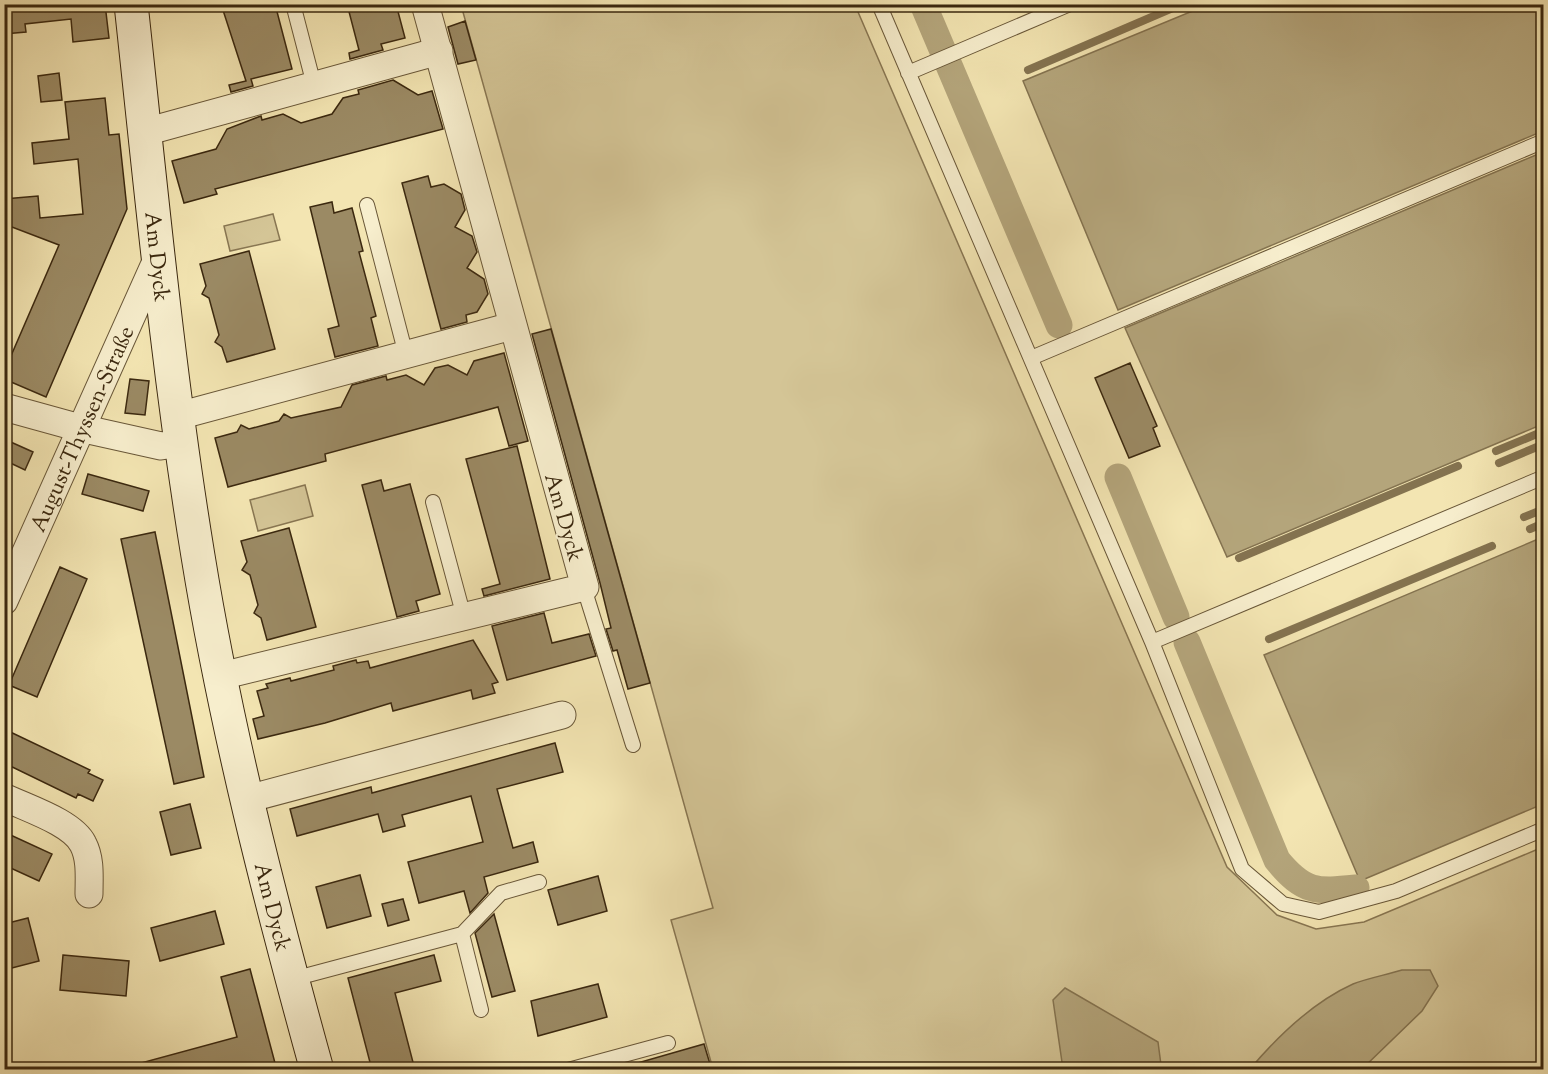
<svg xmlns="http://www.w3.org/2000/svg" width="1548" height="1074" viewBox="0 0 1548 1074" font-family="'Sorts Mill Goudy',serif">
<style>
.green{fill:#d4c596;stroke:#887652;stroke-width:1.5}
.water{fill:#b4a57b;stroke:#847350;stroke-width:1.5}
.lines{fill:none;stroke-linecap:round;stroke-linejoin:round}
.stream{stroke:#847350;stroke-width:8}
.canal{stroke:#b4a57b;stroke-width:27}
.building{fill:#9b8a64;stroke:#3b280f;stroke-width:1.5}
.lane-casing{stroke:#695738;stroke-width:16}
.street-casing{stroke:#695738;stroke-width:29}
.secondary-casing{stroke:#3b280f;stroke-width:35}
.lane{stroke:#f7eecd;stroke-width:14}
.street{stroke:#f7eecd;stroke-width:27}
.secondary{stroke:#f7eecd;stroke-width:33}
.labels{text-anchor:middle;stroke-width:4.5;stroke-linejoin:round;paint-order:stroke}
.street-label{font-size:22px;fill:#3b280f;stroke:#f7eecd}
</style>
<rect width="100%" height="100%" fill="#f3e5b2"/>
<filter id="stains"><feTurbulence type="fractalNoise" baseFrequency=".00333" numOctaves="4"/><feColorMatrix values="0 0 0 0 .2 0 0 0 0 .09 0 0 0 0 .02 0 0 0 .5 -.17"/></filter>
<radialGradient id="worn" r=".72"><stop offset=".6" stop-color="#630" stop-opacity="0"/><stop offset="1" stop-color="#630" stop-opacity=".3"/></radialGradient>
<path class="green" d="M461 5H855L1227 867 1277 915 1316 929 1364 922 1543 847V1069H713L671 920 713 908Z
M273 214 280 240 230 251 224 226Z
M305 485 313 516 258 531 250 500Z"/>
<path class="water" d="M1207 5H1543V131L1118 310 1023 81Z
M1543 152V424L1227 557 1125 328Z
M1543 537V804L1360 881 1264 655Z
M1402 970H1430L1438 986 1422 1011 1362 1069H1250C1278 1036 1313 1002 1353 984 1368 978 1386 975 1402 970Z
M1065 988 1158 1042 1161 1065 1174 1069H1063L1053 1000Z"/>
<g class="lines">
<path class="stream" d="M1028 70 1182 4
M1496 451 1544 431
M1499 463 1544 444
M1524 517 1544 509
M1530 529 1544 523
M1239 558 1458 466
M1269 639 1492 546"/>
<path class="canal" d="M923 4 1059 325
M1118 477 1176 617
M1187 642 1277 860C1304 893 1317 892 1356 888"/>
</g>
<path class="building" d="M4 4H105L109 38 73 42 71 19 25 24 26 32 4 34Z
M221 4H275L292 69 251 79 253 86 231 92 229 85 246 81Z
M347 4H396L405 38 381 44 383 50 350 59 349 53 359 50Z
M465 21 476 60 458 64 448 27Z
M59 73 62 100 41 102 38 76Z
M393 80 418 95 432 91 443 129 215 189 217 194 184 203 172 161 216 149 227 129 261 116 262 120 283 114 301 123 332 114 343 98 359 94 358 90Z
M105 98 109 135 119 134 127 209 46 397 4 379V372L59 245 4 224V199L38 196 40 218 83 214 78 159 34 164 32 143 69 139 65 102Z
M428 176 431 187 444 184 461 194 465 210 455 227 472 236 477 252 467 268 484 279 488 294 477 312 466 315 467 322 441 329 402 183Z
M332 202 334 213 352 208 363 251 359 252 376 316 371 318 378 346 335 357 328 329 339 326 310 207Z
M249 251 275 349 227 362 222 347 215 342 219 335 209 298 202 294 206 286 200 264Z
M551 329 650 683 628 689 617 650 613 651 606 629 611 628 600 583 532 334Z
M504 353 528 441 509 446 498 407 325 454 326 461 228 487 215 438 237 432 241 425 249 429 279 421 284 414 291 418 341 407 352 385 386 376 387 380 406 375 424 385 435 368 448 365 467 375 474 361Z
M1130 363 1157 426 1153 428 1160 446 1129 458 1095 378Z
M130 379 149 381 145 415 125 413Z
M4 439 33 452 25 470 4 460Z
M517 446 550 579 484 596 482 589 500 584 466 459Z
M88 474 149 491 143 511 82 494Z
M381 480 384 491 410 484 440 594 416 601 419 611 397 617 362 485Z
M289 528 316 627 267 640 261 618 254 613 258 605 250 575 242 570 247 562 241 541Z
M155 532 204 777 174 784 121 539Z
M60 567 87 579 37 697 9 685Z
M544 613 552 643 589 634 596 656 507 680 492 626Z
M473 640 498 682 492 684 495 693 473 699 471 690 393 711 391 703 325 723 258 739 253 719 264 716 257 691 268 688 266 684 290 678 291 681 334 670 333 666 356 660 357 663 368 661 370 668Z
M4 729 90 770 88 773 103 780 93 801 78 794 76 798 4 763Z
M555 743 563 772 497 789 513 848 533 842 538 862 484 877 488 893 470 913 464 891 419 903 408 862 483 842 471 796 402 815 405 826 383 832 378 814 297 836 290 809 371 787 372 793Z
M190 804 201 848 171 855 160 812Z
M4 832 52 854 39 881 4 865Z
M360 875 371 916 327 928 316 887Z
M598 876 607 911 558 925 548 890Z
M403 899 409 920 388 926 382 904Z
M215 911 224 944 160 961 151 928Z
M494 914 515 991 492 997 475 933Z
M28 918 39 961 4 970V924Z
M63 955 129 961 126 996 60 990Z
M434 955 441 981 395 993 415 1070H372L348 978Z
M250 969 275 1063 250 1070H142L141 1063 237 1037 221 977Z
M598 984 607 1017 538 1036 531 1001Z
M704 1044 710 1064 690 1070H635L634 1064Z"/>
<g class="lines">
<defs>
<path id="lane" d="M293 4 314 85
M879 4 1152 642 1242 869 1283 904 1319 912 1396 891 1544 829
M908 73 1070 4
M367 205 406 355
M1031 358 1544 141
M433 502 464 617
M584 588 633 745
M1152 642 1544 477
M462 934 481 1010
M293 979 462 934 501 893 539 882
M568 1070 668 1043"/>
<g id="street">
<path d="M145 132 439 51"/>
<path d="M4 407 80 428 161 446 182 443"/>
<path d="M178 416 512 326"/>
<path id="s1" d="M4 601 158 257"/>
<path d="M221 676 585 587 425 4"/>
<path d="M4 797C26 808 72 822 83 844 91 859 89 878 89 894"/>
<path d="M247 799 562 715"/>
</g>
<g id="secondary">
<path id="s2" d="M131 4C151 188 168 373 198 556 226 729 270 900 317 1070"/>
</g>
</defs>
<use href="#lane" class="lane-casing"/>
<use href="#street" class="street-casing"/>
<use href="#secondary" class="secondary-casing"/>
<use href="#lane" class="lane"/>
<use href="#street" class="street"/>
<use href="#secondary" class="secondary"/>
</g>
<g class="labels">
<g class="street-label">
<text dy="8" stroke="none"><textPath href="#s2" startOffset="254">Am Dyck</textPath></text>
<text dy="8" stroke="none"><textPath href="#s1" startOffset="189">August-Thyssen-Straße</textPath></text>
<text transform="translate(565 517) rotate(74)" y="8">Am Dyck</text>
<text dy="8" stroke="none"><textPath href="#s2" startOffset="915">Am Dyck</textPath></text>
</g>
</g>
<rect width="1548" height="1074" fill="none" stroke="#f3e5b2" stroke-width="24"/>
<rect x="6" y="6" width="1536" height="1062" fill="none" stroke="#3b280f" stroke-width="3"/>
<rect x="12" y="12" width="1524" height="1050" fill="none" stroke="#3b280f" stroke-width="1.5"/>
<rect width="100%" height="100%" filter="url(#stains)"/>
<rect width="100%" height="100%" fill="url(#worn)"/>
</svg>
